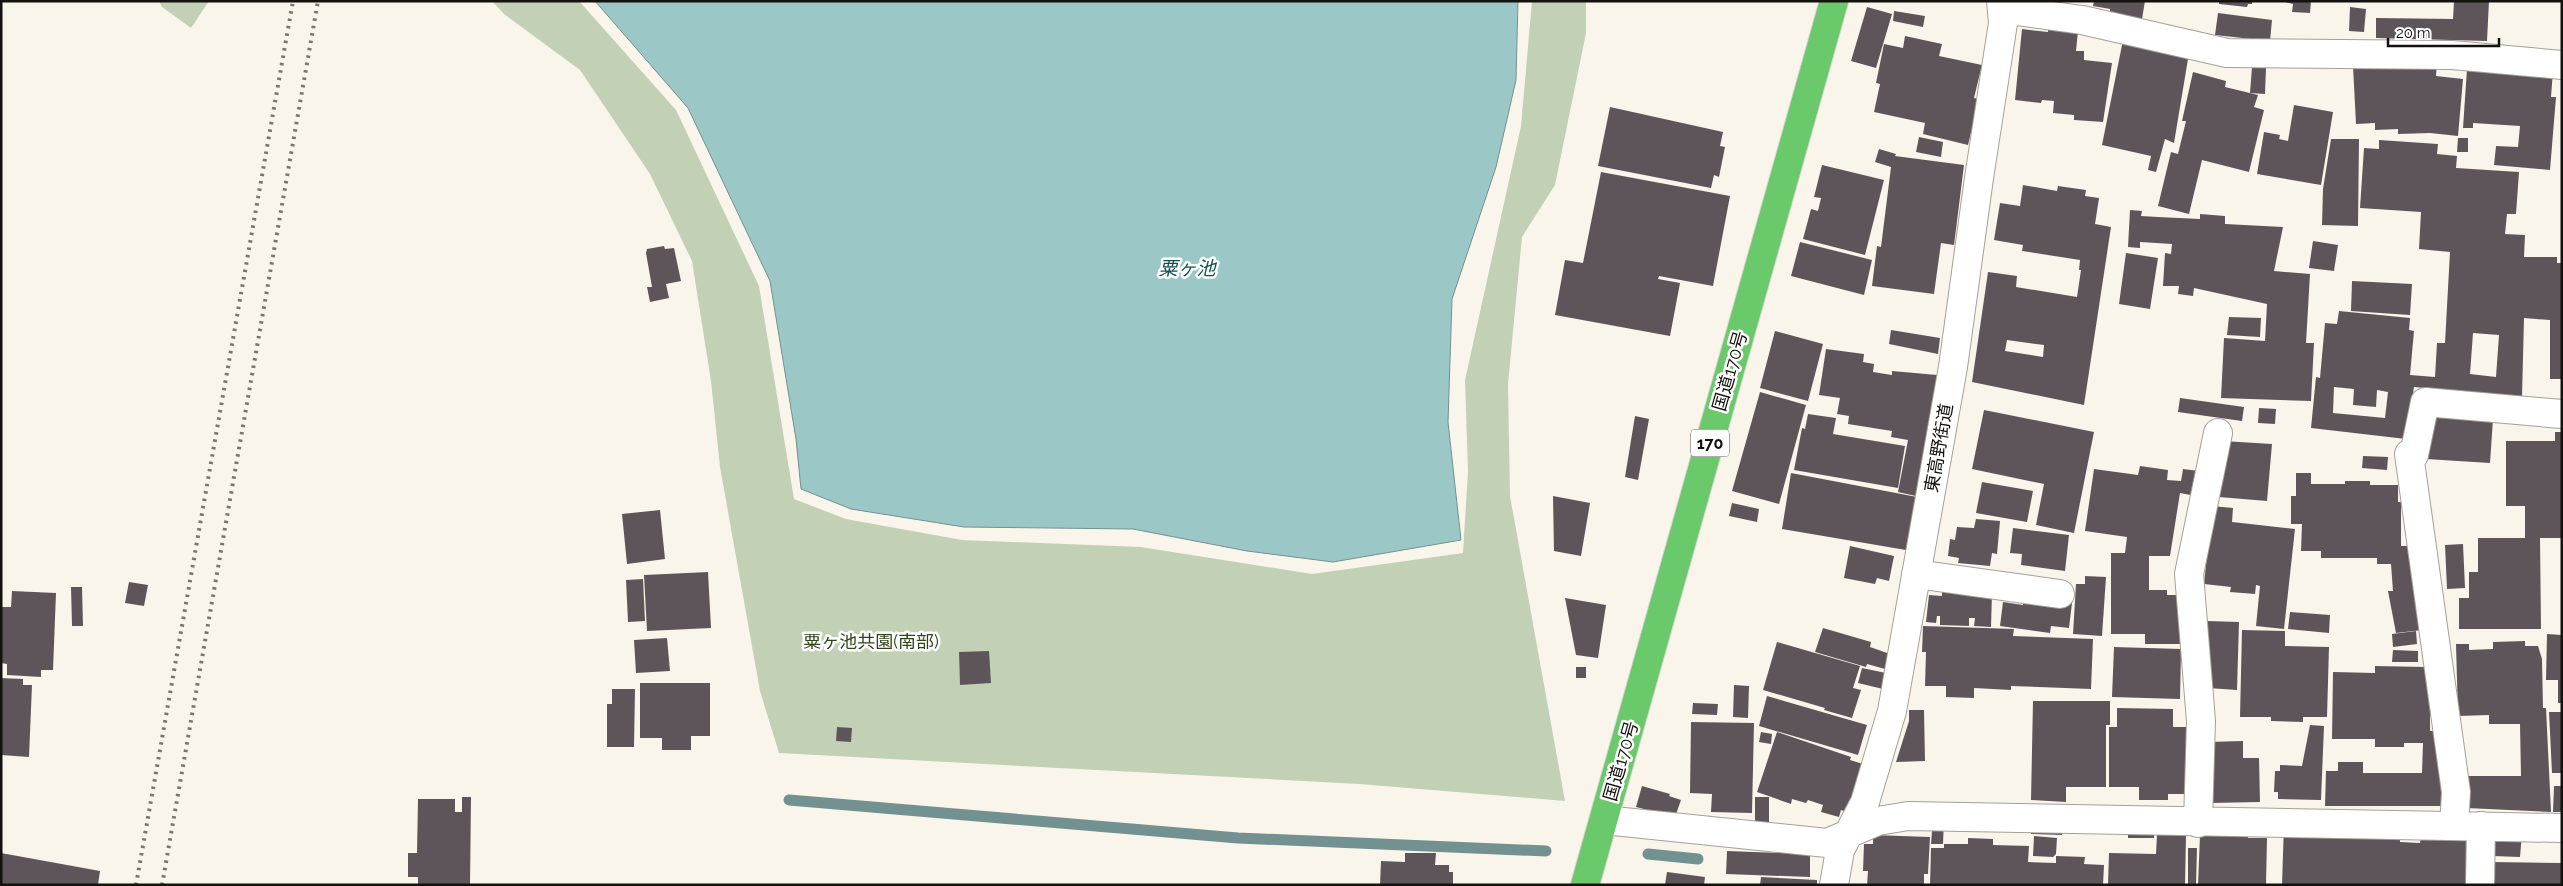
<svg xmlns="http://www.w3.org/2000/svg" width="2563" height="886" viewBox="0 0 2563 886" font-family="Raleway,'Noto Sans JP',sans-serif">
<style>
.green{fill:#c2d1b6}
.water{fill:#9cc7c7;stroke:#739190}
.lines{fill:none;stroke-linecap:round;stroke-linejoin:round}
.stream{stroke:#739190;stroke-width:11}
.building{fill:#5e555a;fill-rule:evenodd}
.street-casing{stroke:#a5a097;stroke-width:30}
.highway-casing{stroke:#d5d4d4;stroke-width:30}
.street{stroke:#fff;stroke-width:28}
.highway{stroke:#6ac96a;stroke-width:28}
.rail{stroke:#78756f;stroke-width:4;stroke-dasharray:2.5 5;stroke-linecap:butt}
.labels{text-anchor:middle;stroke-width:5;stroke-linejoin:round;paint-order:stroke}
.shield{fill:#fff;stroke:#5a5957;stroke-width:1}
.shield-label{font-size:16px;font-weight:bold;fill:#14120f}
.street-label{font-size:18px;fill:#14120f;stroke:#fff}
.park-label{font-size:18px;fill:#314618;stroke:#fff}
.water-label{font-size:19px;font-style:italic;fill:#145152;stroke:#fff}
</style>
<rect width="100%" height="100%" fill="#faf5eb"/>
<path class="green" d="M159 1H209L191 28 162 7Z
M492 1H579L676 110 759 286 794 499 846 519 962 540 1141 547 1312 574 1463 553 1468 471 1465 380 1521 126 1532 1H1586V33L1555 185 1522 237 1508 384 1510 496 1565 801 1359 784 779 753 760 691 720 467 711 381 692 261 650 174 580 70 504 14Z"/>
<path class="water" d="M595 1H1518L1516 80 1496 167 1452 299 1448 422 1461 540 1333 562 1247 551 1133 529 964 527 851 509 801 489 796 439 770 281 688 108Z"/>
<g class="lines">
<path class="stream" d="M789 800 1238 838 1546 851
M1648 854 1698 859"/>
</g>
<path class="building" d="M2094 1H2145L2142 19 2110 13V9L2093 6Z
M2219 1H2252V4H2248L2247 7 2219 4Z
M2281 1H2311L2310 13 2292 12 2293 4Z
M2454 1H2489L2487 41 2376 38V18L2453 19Z
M1867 7 1892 14 1876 68 1851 61Z
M2350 7 2366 9 2364 32 2349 31Z
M1894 11 1925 16 1923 27 1893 21Z
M2218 13 2272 20 2270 41 2215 35Z
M2048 28 2078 31 2076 51H2084V60L2112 63 2103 122 2074 120V115L2053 113 2054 101 2042 100 2041 103 2015 100 2022 29 2048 32Z
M1905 36 1942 44 1939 56 1982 65 1974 98 1979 99 1968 145 1923 134 1925 123 1874 112 1880 84 1876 83 1884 44 1903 48Z
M2123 40 2189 53 2174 143 2165 139 2156 172 2148 170 2151 156 2102 145Z
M2437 63 2436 76 2463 79 2458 136 2430 133 2398 134V129L2375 130V123L2356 124 2353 66Z
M2252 67 2266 68 2265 94 2250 93Z
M2467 69 2553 71 2551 97H2556L2550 170 2494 165 2496 146 2518 147 2520 126 2473 123V128H2463Z
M2193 72 2226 81 2225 87 2258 95 2254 107 2264 110 2249 172 2202 160 2189 214 2158 206 2171 152 2178 154 2186 121H2182Z
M2294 105 2333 112 2321 185 2257 174 2264 132 2280 135 2279 139 2288 141Z
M1610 107 1723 132 1720 146 1725 147 1719 177 1714 175 1711 188 1598 166Z
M1919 137 1943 142 1941 157 1916 152Z
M2458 138H2468V152H2457Z
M2331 139H2359L2358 226 2322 225 2323 189Z
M2379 140 2438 144 2437 154 2457 156 2456 168 2519 172 2516 214H2507L2505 234 2525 235 2524 257H2557V263H2562V379H2550V320L2524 318 2522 397 2414 387 2406 439 2311 428 2316 377 2320 378 2325 323 2337 324 2339 311 2410 318 2409 330 2414 331 2410 375 2435 377 2437 343H2445L2450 252 2419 249 2421 212 2360 208 2364 148 2379 149ZM2473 333 2499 335 2496 377 2470 374ZM2334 387 2354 389 2353 405 2376 407 2377 390 2388 392 2385 418 2333 413Z
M1879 149 1896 154 1895 156 1964 165 1954 245 1941 243 1934 294 1872 286 1877 246 1881 247 1891 167 1875 162Z
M1822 165 1884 180 1865 255 1803 239 1811 209 1818 211 1821 198 1814 197Z
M1601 172 1730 196 1713 286 1659 276 1658 279 1680 283 1670 336 1555 315 1565 260 1583 263Z
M2023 185 2057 191 2058 186 2086 190 2085 196 2099 198 2095 224 2111 227 2084 405 1972 382 1988 272 2017 276 2016 287 2077 297 2081 270H2079L2080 260 2022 251 2023 245 1994 240 2000 203 2020 206ZM2007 340 2044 345 2043 357 2005 351Z
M2130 210 2142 211 2141 216 2158 217 2200 219V214L2225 216V224L2283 227 2274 271 2310 274 2306 343H2314L2311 401 2221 398 2224 338 2265 341 2267 304 2194 288 2193 296 2178 294 2179 286H2163L2165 253 2171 254 2172 244 2140 242V248L2128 247Z
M2313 241 2338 245 2334 271 2309 268Z
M1800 242 1872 260 1864 295 1791 276Z
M664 246 665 249 674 248 681 281 666 284 669 298 650 302 647 287H652L646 253 647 249Z
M2126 253 2158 258 2150 309 2119 304Z
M2352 281 2412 284 2410 315 2351 311Z
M2229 317 2261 318 2260 337 2227 335Z
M1891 330 1940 338 1938 354 1889 344Z
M1775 331 1823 344 1808 401 1760 388Z
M1826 349 1864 354 1863 362 1874 364 1873 372 1892 375V371L1937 375 1916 496 1898 492 1908 440 1891 437 1892 431 1848 424 1849 416 1837 414 1840 398 1819 395Z
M1760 392 1806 405 1779 504 1732 491Z
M2180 398 2244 407 2242 421 2178 412Z
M2259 408 2276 409 2275 424 2258 423Z
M1984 410 2094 432 2074 533 2036 525 2044 484 1972 469Z
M1808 414 1836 418 1833 434 1905 446 1898 488 1794 470 1802 428 1805 429Z
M1635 416 1649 419 1638 480 1625 477Z
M2429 416 2493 419 2490 463 2426 459Z
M2555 432H2562V538H2540L2541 629H2459V598H2469V572H2478V538H2525V506H2506V441H2555Z
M2223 441 2272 444 2267 501 2219 497Z
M2363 456 2388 457 2387 470 2362 468Z
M2140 466 2168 470 2167 480 2181 481 2183 469 2199 471 2196 496 2180 493 2170 556H2149V590H2167V595H2187V644H2145V634H2111V553H2125L2127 537 2085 531 2094 469 2138 475Z
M1791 473 1917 497 1906 550 1782 529Z
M2296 473H2311V484H2345V481H2370V485H2398V502H2401V546H2419L2431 629 2396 633 2388 591H2393L2391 564H2377V558H2321V551H2301L2302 524H2291V496H2296Z
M1982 482 2033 491 2027 522 1976 513Z
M1553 496 1590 503 1581 556 1554 551Z
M1732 503 1759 509 1757 522 1729 516Z
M2212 506 2233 508 2232 522 2295 529 2284 629 2256 626 2260 586 2256 585 2255 594 2230 592 2231 587 2204 584Z
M660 510 665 559 627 564 622 514Z
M1976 519 2000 521 1997 554 1992 553 1990 566 1958 563 1959 558 1948 556 1950 539 1955 540 1957 527 1974 528Z
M2013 528 2069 535 2065 571 2021 565 2022 554 2010 553Z
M2463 544 2465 588 2447 589 2445 545Z
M1850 546 1894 556 1889 581 1877 578 1875 584 1844 578Z
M708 572 711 628 647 631 644 575Z
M2085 576 2106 577 2102 636 2073 634 2076 584H2085Z
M643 579 645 621 628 622 626 580Z
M129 582 148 585 144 606 125 603Z
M71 587H82L83 626H72Z
M12 591 56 593 53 670H41V677L7 675V664L1 663V607H11Z
M1942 591 1992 593 1991 627 1974 626 1975 618H1969V626L1940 625V616H1937L1936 623 1926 622 1929 595 1942 596Z
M2024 597 2072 603 2069 628 2051 626 2050 633 2000 626 2003 602 2023 605Z
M1565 598 1606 605 1598 658 1576 655Z
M2290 612 2330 615 2329 633 2288 629Z
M2207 621 2239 622 2237 690 2208 688 2205 673Z
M1923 626 2014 629 2013 636 2093 639 2091 689 2011 686V690L1974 688V698L1946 697V686H1925L1926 652H1922Z
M1823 628 1871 642 1870 647 1890 654 1885 669 1867 664 1866 667 1815 652Z
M2242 630 2285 631V646L2329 647 2327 717H2303V722L2271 721V717H2240Z
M2416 631 2417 644 2393 647 2392 634Z
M2547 634 2562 635V703H2558V680H2546Z
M667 638 670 671 636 673 634 640Z
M2525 641V646H2538L2542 659 2543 708H2546L2551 812 2466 808 2464 776H2521L2520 724H2489V715L2458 716 2456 644H2469V650L2493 649V642Z
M1777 642 1860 666 1853 688 1861 690 1852 718 1824 710 1825 708 1763 690Z
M2114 647 2181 649 2180 699 2112 697Z
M2393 650 2418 651V662H2392Z
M989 651 991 683 960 685 959 652Z
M2375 666 2426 667 2425 673H2430V731H2445L2448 806H2325L2326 771H2338V762H2363V773H2422L2423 743H2404V747H2375V739H2332L2333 672 2375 673Z
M1576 667H1586V678H1576Z
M1862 668 1886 673 1883 689 1858 683Z
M1 678 23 679V685H32L29 757 1 755Z
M640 683H710V736H691V750H662V738H640Z
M1734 685 1749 686 1748 718 1733 717Z
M612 689H635L634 747H607V704H612Z
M1767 696 1867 725 1858 755 1759 726Z
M2033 701H2110V725H2106V787H2066V802L2031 800Z
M1693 703 1718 704 1717 715 1692 714Z
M2117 708 2173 709V727H2189V794H2168V800H2139V787H2109V727H2117Z
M1909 710H1924L1925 761 1896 762 1909 721Z
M2549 712H2561L2562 773H2552Z
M1691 722 1754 723 1752 813 1711 812 1712 794 1690 793Z
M2310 725 2324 726 2321 800 2278 799V792H2274L2275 771H2280V765L2302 766Z
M837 727 852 728 851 742 836 741Z
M1761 732 1772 734 1771 744 1759 742Z
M1777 732 1851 757 1850 760 1863 764 1847 812 1841 810 1839 817 1821 812 1823 805 1808 800 1806 803 1792 799 1791 804 1757 792Z
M2243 741V758H2259L2260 802 2209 803 2208 742Z
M1642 786 1670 794 1669 796 1681 800 1675 817 1636 807Z
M2554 786H2562V812H2553Z
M462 797H471L470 885H418V877H408V853H417L418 799H455V812H462Z
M1755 797H1769V822H1755Z
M1933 818H1944L1943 844H1931Z
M2031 822 2062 823V835L2031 834Z
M2284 824 2400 832V842L2420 843 2421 836 2473 831 2472 885H2282Z
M2128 828H2154V838H2128Z
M2248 831V838H2267L2266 885H2198L2200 835Z
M2494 832 2522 833 2520 857 2493 856Z
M2157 834 2186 835 2185 885H2108L2109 853 2156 854Z
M1873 835 1930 837 1928 874H1924V885H1867L1868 871H1863L1864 844H1873Z
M2034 836 2057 838 2056 854 2053 857 2033 856Z
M1968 838 1993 839V845L2029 846 2028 862 2056 863V856L2085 857 2084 864 2104 865 2103 885H1930L1931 848H1944V844H1968Z
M2188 848H2197L2196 885H2188Z
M1727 851 1810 854V877L1726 874Z
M1 853 100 871 98 885H1Z
M1405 853H1436L1435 865H1449V872H1453V885H1380L1381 861 1405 862Z
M2492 862 2562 863V885H2491Z
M1667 872 1705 877 1704 885H1665Z
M1761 877 1817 880V885H1760Z"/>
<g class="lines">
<defs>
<path id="street" d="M2002 9 2082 20 2227 53 2452 55 2562 65
M1916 574 2060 594
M1604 820 1827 843 1878 821 1908 816 2562 828
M2198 823 2201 721 2189 574 2218 433
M2454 826 2456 792 2409 454 2414 455 2425 402 2562 414
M1834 885 1840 850 1865 802 1892 711 1953 367 1979 178 2003 23 2001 1
M2480 885 2481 826"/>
<path id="highway" d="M1585 885 1834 1"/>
</defs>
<use href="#street" class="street-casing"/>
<use href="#highway" class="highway-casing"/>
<use href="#street" class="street"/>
<use href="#highway" class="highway"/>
<path class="rail" d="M136 885 293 1
M162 885 318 1"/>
</g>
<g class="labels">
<rect class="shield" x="1691" y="429.5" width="38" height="27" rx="4"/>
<g class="shield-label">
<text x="1710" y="449">170</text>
</g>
<g class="street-label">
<text transform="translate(1730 371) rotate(-74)" y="6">国道170号</text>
<text transform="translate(1939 448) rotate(-80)" y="6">東高野街道</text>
<text transform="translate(1621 761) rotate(-74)" y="6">国道170号</text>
</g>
<g class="park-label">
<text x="871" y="648">粟ヶ池共園(南部)</text>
</g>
<g class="water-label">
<text x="1187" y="275">粟ヶ池</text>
</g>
</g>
<rect width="2563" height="886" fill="none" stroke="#14120f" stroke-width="5"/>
<path d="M2388 38v8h111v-8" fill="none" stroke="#14120f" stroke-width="2.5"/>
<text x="2396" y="38" font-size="15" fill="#14120f" stroke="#ffffff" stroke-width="4" paint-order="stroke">20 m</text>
</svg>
